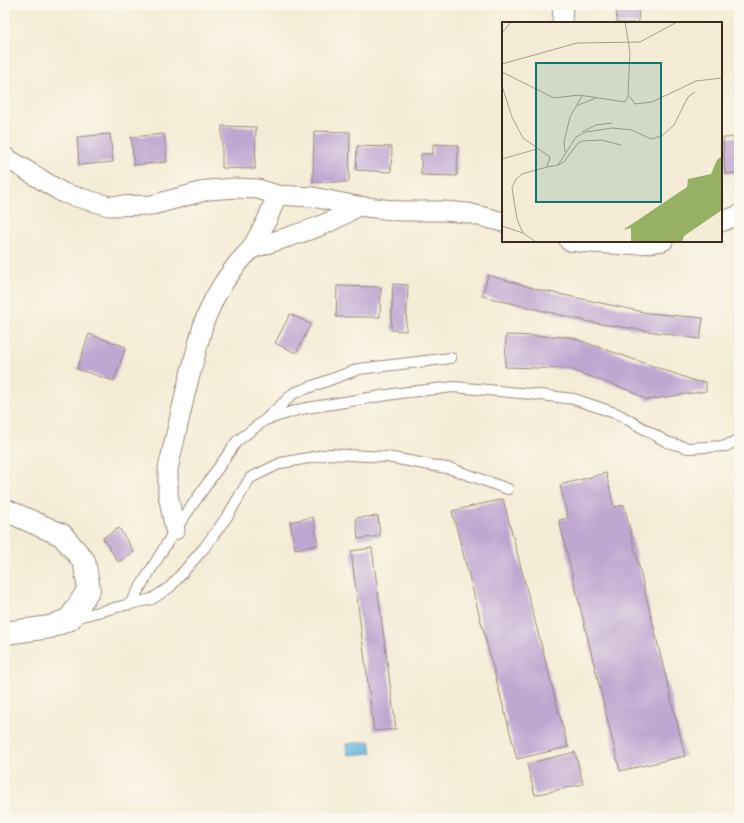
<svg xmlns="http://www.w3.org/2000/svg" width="744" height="823" viewBox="0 0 744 823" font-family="Kalam,sans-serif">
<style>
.water{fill:#68b7e2;stroke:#527080}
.building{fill:#c0a7d2}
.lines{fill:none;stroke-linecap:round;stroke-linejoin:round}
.service-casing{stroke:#988b7a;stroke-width:12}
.minor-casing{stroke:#988b7a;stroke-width:21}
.tertiary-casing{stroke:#988b7a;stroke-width:24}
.service{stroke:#fff;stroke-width:10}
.minor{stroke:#fff;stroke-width:19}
.tertiary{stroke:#fff;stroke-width:22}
.inset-road{fill:none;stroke:#aa9e8c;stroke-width:1}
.view{fill:#0f766e;fill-opacity:0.15;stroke:#0f766e;stroke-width:2}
.inset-edge{fill:none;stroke:#3b2a1e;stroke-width:2}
</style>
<rect width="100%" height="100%" fill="#fbf7ec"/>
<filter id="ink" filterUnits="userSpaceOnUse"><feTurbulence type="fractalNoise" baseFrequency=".025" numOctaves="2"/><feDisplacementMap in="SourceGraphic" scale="8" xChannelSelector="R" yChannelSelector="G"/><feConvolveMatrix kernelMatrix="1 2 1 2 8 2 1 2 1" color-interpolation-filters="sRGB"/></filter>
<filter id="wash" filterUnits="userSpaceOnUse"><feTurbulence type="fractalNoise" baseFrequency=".012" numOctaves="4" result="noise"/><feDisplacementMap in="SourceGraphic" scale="16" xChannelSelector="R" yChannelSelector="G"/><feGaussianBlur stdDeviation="0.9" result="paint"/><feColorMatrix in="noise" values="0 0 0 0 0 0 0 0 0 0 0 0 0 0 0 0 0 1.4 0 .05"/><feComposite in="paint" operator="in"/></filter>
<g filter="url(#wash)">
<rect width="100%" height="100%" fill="#f4ecd6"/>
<path class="water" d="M370 741 372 753 348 755 346 744Z"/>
<g id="blocks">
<path class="building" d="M616 5H638L639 23H617Z
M222 126 256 127 255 169 222 168Z
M314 131 350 132 349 182H313Z
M110 134 113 162 79 165 77 137Z
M164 134 167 162 134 165 131 137Z
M739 137V173L725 174 723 138Z
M433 144 458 145 457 176 421 175V154H433Z
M357 146 392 147 391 172 356 170Z
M488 275 540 290 648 313 703 318 700 339 589 322 482 296Z
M393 284 408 285 406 331 391 330Z
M337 286 381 287 380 317H336Z
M290 314 311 324 296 353 275 343Z
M89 334 126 347 114 381 77 369Z
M506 335 570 337 698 382H706V391L647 400 631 391 569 369 505 367Z
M606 473 614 507 624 505 685 756 620 771 559 520 568 518 560 485Z
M503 499 568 747 517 759 452 511Z
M378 516 380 536 358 539 356 518Z
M313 517 318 545 295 549 290 522Z
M119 528 134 552 118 562 103 538Z
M372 548 396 729 374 731 351 551Z
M575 752 583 784 535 795 527 764Z"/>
</g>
</g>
<g filter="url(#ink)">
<use href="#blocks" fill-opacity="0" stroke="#988b7a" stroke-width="1"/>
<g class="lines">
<defs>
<path id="service" d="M268 417 294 393 359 369 451 358
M130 604 152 599 170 587 204 548 229 514 250 478 281 463 330 454 387 457 452 469 508 489
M74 618 130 604 175 530 237 441 265 420 301 409 400 393 454 387 531 394 574 399 618 414 667 442 688 448 726 446 739 439"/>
<path id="minor" d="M562 23 563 5
M5 157 63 193 109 206 152 205 208 190 235 188 258 189 277 195 313 197 357 206 401 211H444L468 213 503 222
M721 222 739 215
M569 241 591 243
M588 241 591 243C615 245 639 246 663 241
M251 249C288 236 325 229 357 206
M175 530 168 494V469L186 390 204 322 214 299 224 282 237 264 251 249 267 220 277 195"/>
<path id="tertiary" d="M5 510 62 535 84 561 89 589 70 619 50 627 5 633"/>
</defs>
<use href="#service" class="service-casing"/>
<use href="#minor" class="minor-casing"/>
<use href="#tertiary" class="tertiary-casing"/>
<use href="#service" class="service"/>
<use href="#minor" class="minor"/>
<use href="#tertiary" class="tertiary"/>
</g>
</g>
<g transform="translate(502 22)">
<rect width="220" height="220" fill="#f4ecd6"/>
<path d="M220 134V188L182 214 180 220H129V206L121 208 185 165 186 157 209 152 215 138Z" fill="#96b163"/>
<path class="inset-road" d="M123 0 128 30 126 72 133 82 150 80 194 59 220 56M0 11 9 0M0 42 75 21 138 20 175 0M0 50 52 76 77 73 123 80 126 74M0 64 10 95 21 116 48 135 45 145 20 152 14 157 10 166 15 197 21 211 34 220M76 83 94 76M80 110 94 103 110 101M63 130 62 120 68 95 80 74M0 137 35 127M56 143 62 140 76 121 81 119 99 118 119 123M46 145 56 143 74 115 84 110 110 106 130 108 149 117 160 114 172 103 186 75 193 70M0 204 21 211"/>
<path class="view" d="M34 41H159V180H34Z"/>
<rect width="220" height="220" class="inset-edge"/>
</g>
<rect width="744" height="823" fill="none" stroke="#fbf7ec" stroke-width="20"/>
</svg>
